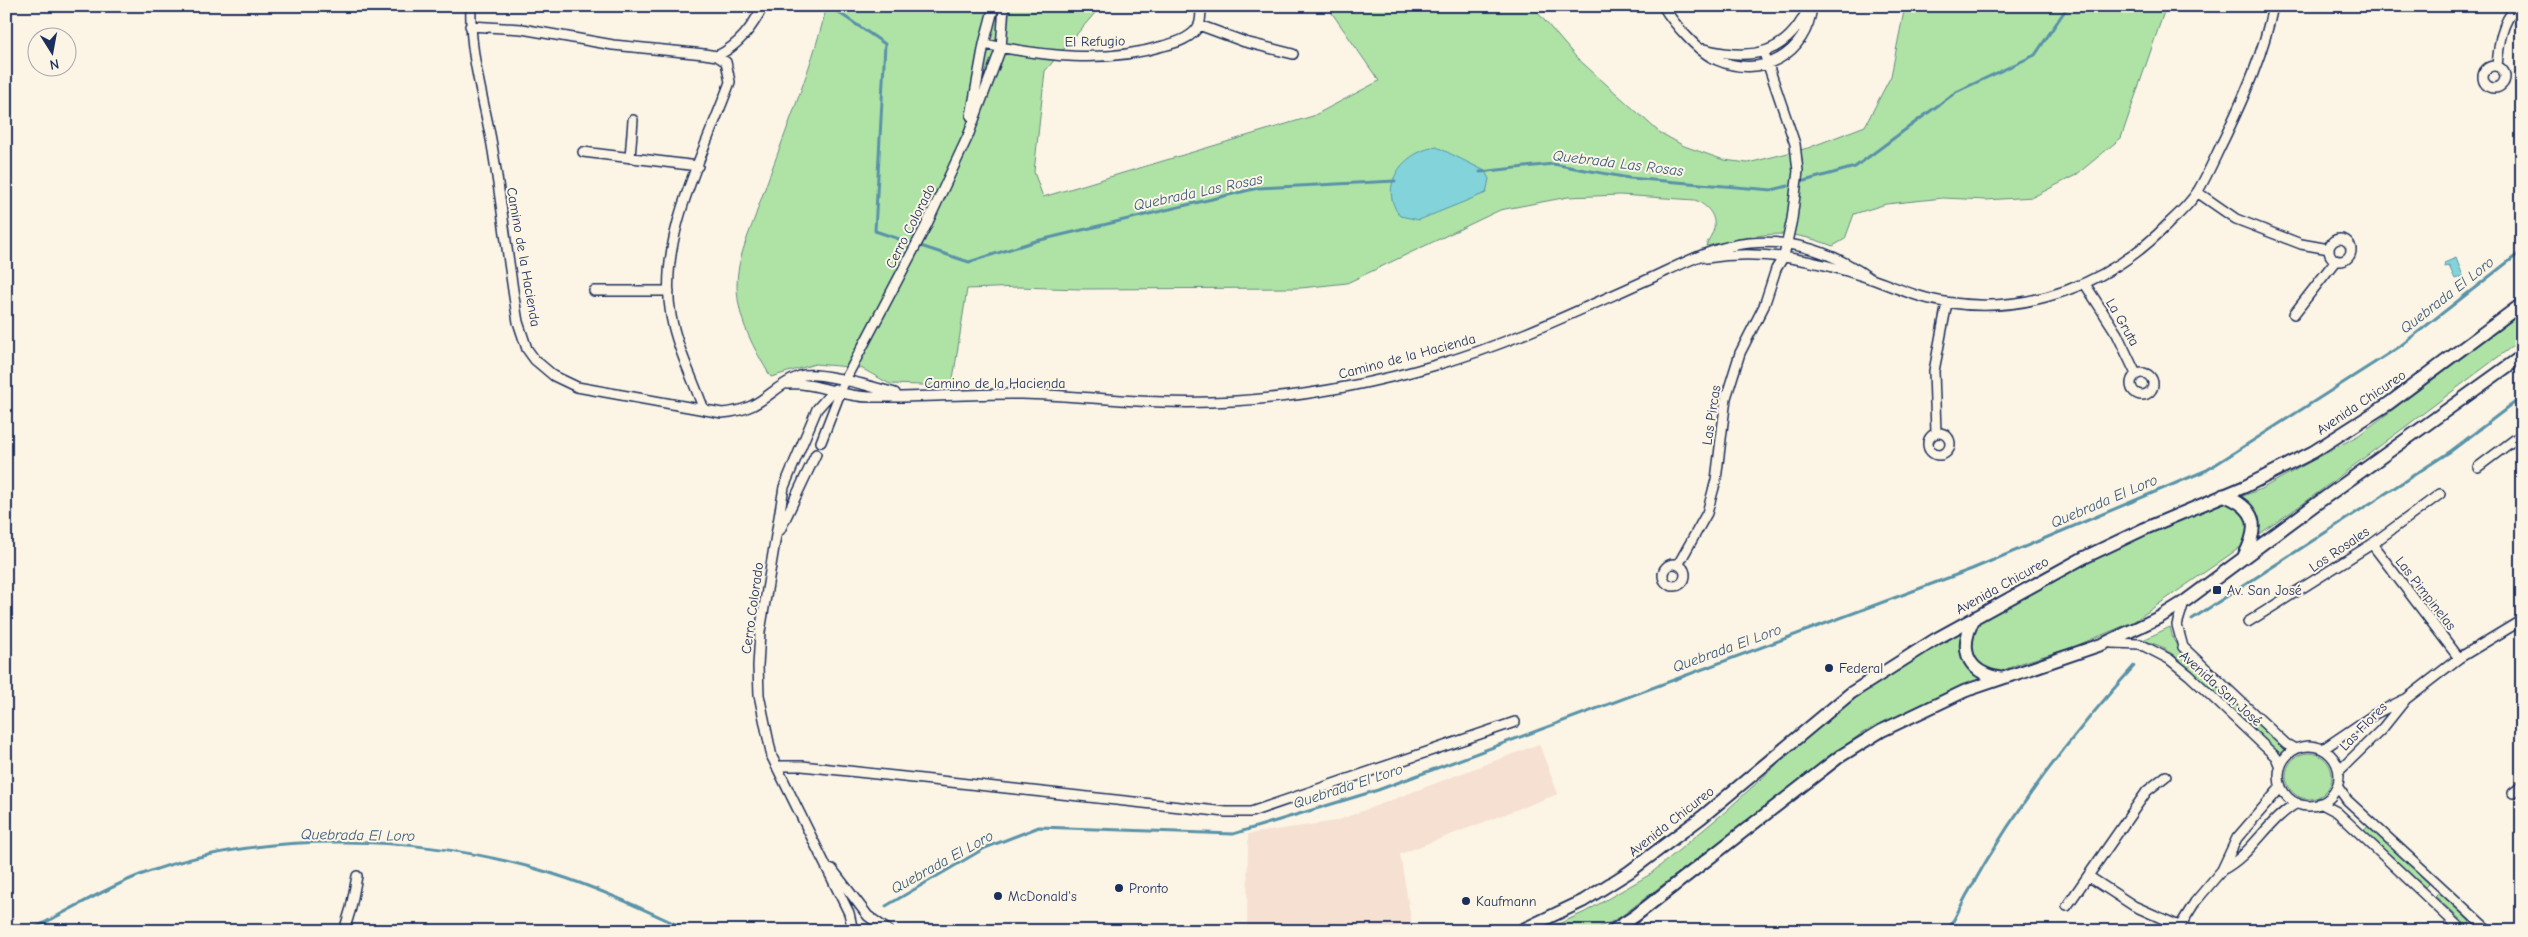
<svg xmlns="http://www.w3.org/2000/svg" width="2528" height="937" viewBox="0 0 2528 937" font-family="'Comic Neue',sans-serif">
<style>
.built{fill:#f6e0d2}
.green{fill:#afe3a5;stroke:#658982}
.water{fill:#83d4da;stroke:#5992a8}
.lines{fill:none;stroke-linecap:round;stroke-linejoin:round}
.stream{stroke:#5992a8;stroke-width:3}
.street-casing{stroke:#1b2f5e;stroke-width:12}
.secondary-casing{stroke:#1b2f5e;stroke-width:15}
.street{stroke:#fcf5e5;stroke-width:9}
.secondary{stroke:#fcf5e5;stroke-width:11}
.poi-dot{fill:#1b2f5e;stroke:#fcf5e5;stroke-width:2}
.labels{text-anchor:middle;stroke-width:4;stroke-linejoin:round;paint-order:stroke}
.street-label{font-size:14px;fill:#1b2f5e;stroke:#fcf5e5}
.poi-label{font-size:14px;fill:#1b2f5e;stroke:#fcf5e5;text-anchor:start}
.water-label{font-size:15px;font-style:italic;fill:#35587d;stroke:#fcf5e5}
</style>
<rect width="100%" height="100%" fill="#fcf5e5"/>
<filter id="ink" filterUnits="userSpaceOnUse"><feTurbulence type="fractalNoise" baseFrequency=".02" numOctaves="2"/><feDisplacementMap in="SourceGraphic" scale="10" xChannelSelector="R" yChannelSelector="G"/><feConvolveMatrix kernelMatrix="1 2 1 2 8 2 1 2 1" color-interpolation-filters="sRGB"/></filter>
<g filter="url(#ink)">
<path class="built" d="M1539 744 1558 794 1400 854 1413 931H1247L1248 834 1336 821Z"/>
<path class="green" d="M827 6H1101L1045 71 1034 172 1043 197 1313 116 1379 81 1327 6H1532L1576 57 1659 132 1684 146 1724 160 1748 163 1808 148 1865 126 1891 76 1905 6H2166L2121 138 2076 175 2033 197 1986 200 1943 198 1886 204 1854 214 1845 239 1833 246C1822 242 1811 238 1799 236 1770 230 1735 240 1706 246 1707 241 1713 234 1714 228 1716 214 1706 205 1695 200L1620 195 1568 197 1500 210 1347 283 1301 288 1080 289 1019 287 967 289 952 386 890 384 861 368 815 364 771 377C754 349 737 319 737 285 737 256 751 231 759 205 782 139 810 74 827 6Z
M2522 313V339L2304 503 2133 622 2073 647 2018 664 1862 733 1619 918 1592 931H1543L1585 912 1649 875 1726 811 1833 713 1921 655 2025 594 2137 537 2261 489 2359 435Z
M2170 627 2173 639 2182 654 2284 749 2280 754 2175 656 2160 646 2143 640Z
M2286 776a23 23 0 1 1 46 0a23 23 0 1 1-46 0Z
M2368 826 2429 883 2425 887 2364 831Z
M2439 892 2470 922 2467 926 2435 896Z"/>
<path class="water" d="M1437 147 1485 171 1489 179 1486 193 1419 220 1400 216C1377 186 1403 151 1437 147Z
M2456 258 2463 276 2455 279 2449 266 2445 267 2444 263Z"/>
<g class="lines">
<path class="stream" d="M829 6 885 44 875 231 969 262 1036 241 1258 188 1395 181
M1480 172 1553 164 1629 178 1772 190 1788 186
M1804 181 1855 167 1956 92 2035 55 2068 6
M2192 619 2451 451 2522 397
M886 906 985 848 1039 827 1233 834 1378 790 1972 569 2207 470 2399 347 2522 251
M28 931C66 913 101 890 140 875 261 828 428 835 550 873 599 888 645 910 690 931
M1948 931C1996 833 2061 747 2134 666"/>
<defs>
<path id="street" d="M471 6C469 54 484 99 492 145 502 204 508 263 518 322L527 349 535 360 554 376 577 387 722 413C764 410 768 388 800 376 818 370 875 388 895 393
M1663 6C1673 23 1699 53 1717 60 1761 79 1807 55 1812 6
M1199 25 1245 42 1293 54
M470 26 522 29 613 45 704 54 717 56 726 62 730 82C704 154 657 238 671 316 677 348 693 379 704 410
M984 44C1043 56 1104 64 1163 46 1176 43 1193 38 1199 25 1201 20 1201 12 1201 6
M1704 49C1752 61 1788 55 1809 6
M717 56C739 45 752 28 763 6
M2483 77a11 11 0 1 1 22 0a11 11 0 1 1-22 0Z
M2497 66C2499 43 2501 23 2517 6
M971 116 984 44 994 6
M583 152 698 166
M630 158 633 120
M2197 192 2236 219 2301 244 2329 249
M2329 250a11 11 0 1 1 22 0a11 11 0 1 1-22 0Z
M1706 258C1763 249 1815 260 1869 278 1895 287 1918 298 1945 302 2029 316 2112 283 2170 222 2180 213 2191 202 2198 191 2208 174 2216 155 2225 137 2245 95 2264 52 2273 6
M2085 284 2117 334 2136 374
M594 291H669
M2294 314 2336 260
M2131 384a11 11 0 1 1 22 0a11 11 0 1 1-22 0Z
M788 384C817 382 841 397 870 397 921 398 972 393 1022 394 1069 395 1116 401 1163 402 1256 405 1347 391 1436 365 1506 345 1573 313 1640 283 1675 268 1711 246 1750 243 1795 239 1835 253 1871 279
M835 389 817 409 784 487 760 632 758 666 759 695 772 757 849 913 853 931
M1936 433 1934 371 1947 303
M1928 444a11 11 0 1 1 22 0a11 11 0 1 1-22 0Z
M821 442 845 380 926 226 968 136 1001 48 1004 6
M2478 467 2522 434
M780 530 816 454
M2372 544 2459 658
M1663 575a11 11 0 1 1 22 0a11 11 0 1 1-22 0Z
M1678 565 1707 513 1716 480 1726 398 1740 353 1764 306 1776 269 1784 256 1792 219 1798 171 1795 144 1764 53
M2184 602 2177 625 2183 647 2286 744 2295 749
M2248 622 2372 544 2440 494
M2111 643 2140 644 2169 659 2189 675 2276 757 2280 767
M2279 776a30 30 0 1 1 60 0a30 30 0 1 1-60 0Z
M2323 749 2375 714 2403 700
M776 766H802L1226 812H1251L1515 722
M2339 771 2382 729 2406 699 2459 658 2522 620
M2337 786 2347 800 2489 931
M2513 793 2522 786
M2320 803 2337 812 2463 931
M832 869 868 916 889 931
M2222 870C2253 854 2267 820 2297 803
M2088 876 2134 906 2179 926
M2067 906 2147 791 2166 776
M344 931 351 908 357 876
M2177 931 2195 902 2222 870 2237 838 2281 787"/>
<path id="secondary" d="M2223 495C2257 508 2260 526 2244 556
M1975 617C1959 646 1964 672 2000 678
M1520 931 1583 901 1629 872 1702 817 1851 693 1936 639 2083 558 2144 529 2244 487 2313 452 2388 404 2522 304
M1612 931 1635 916 1839 757 1881 731 1965 691 2103 644 2160 617 2184 602 2316 504 2522 356"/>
</defs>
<use href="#street" class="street-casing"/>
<use href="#secondary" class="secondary-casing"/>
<use href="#street" class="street"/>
<use href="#secondary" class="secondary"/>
</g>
</g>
<g class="poi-dot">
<rect x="2212" y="585" width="10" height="10" rx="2.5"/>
<circle cx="1829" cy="668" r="5"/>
<circle cx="1119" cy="888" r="5"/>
<circle cx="998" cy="896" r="5"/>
<circle cx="1466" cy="901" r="5"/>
</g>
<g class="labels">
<g class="street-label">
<text transform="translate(1095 41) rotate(-1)" y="5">El Refugio</text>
<text transform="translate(910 226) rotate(-63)" y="5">Cerro Colorado</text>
<text transform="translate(524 257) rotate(80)" y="5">Camino de la Hacienda</text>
<text transform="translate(2123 322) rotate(60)" y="5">La Gruta</text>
<text transform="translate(1407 356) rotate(-15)" y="5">Camino de la Hacienda</text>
<text x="995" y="388">Camino de la Hacienda</text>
<text transform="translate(2361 402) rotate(-34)" y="5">Avenida Chicureo</text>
<text transform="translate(1711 415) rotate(-81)" y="5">Las Pircas</text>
<text transform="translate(2339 549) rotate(-34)" y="5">Los Rosales</text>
<text transform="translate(2002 585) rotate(-29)" y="5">Avenida Chicureo</text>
<text transform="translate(2426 593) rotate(52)" y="5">Las Pimpinelas</text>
<text transform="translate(752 608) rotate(-82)" y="5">Cerro Colorado</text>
<text transform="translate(2221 688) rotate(42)" y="5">Avenida San José</text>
<text transform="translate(2363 726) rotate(-46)" y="5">Las Flores</text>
<text transform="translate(1671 821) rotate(-38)" y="5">Avenida Chicureo</text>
</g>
<g class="poi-label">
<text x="2227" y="595">Av. San José</text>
<text x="1839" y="673">Federal</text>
<text x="1129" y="893">Pronto</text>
<text x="1008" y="901">McDonald's</text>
<text x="1476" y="906">Kaufmann</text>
</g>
<g class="water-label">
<text transform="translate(1618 163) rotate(7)" y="5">Quebrada Las Rosas</text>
<text transform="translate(1198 192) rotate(-12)" y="5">Quebrada Las Rosas</text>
<text transform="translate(2447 295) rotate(-38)" y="5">Quebrada El Loro</text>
<text transform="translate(2104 501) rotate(-23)" y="5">Quebrada El Loro</text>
<text transform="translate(1727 648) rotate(-20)" y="5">Quebrada El Loro</text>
<text transform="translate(1348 786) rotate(-18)" y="5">Quebrada El Loro</text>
<text transform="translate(358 835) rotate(1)" y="5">Quebrada El Loro</text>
<text transform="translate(942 862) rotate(-29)" y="5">Quebrada El Loro</text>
</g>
</g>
<rect width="2528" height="937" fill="none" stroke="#fcf5e5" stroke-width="25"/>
<rect x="12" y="12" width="2503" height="912" fill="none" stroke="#1b2f5e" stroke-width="2" filter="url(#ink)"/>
<g transform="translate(52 52) rotate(169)"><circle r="24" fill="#fcf5e5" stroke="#a2a6af"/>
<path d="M0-4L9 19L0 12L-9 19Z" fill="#1b2f5e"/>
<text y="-8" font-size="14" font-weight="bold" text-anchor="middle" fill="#1b2f5e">N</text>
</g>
</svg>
